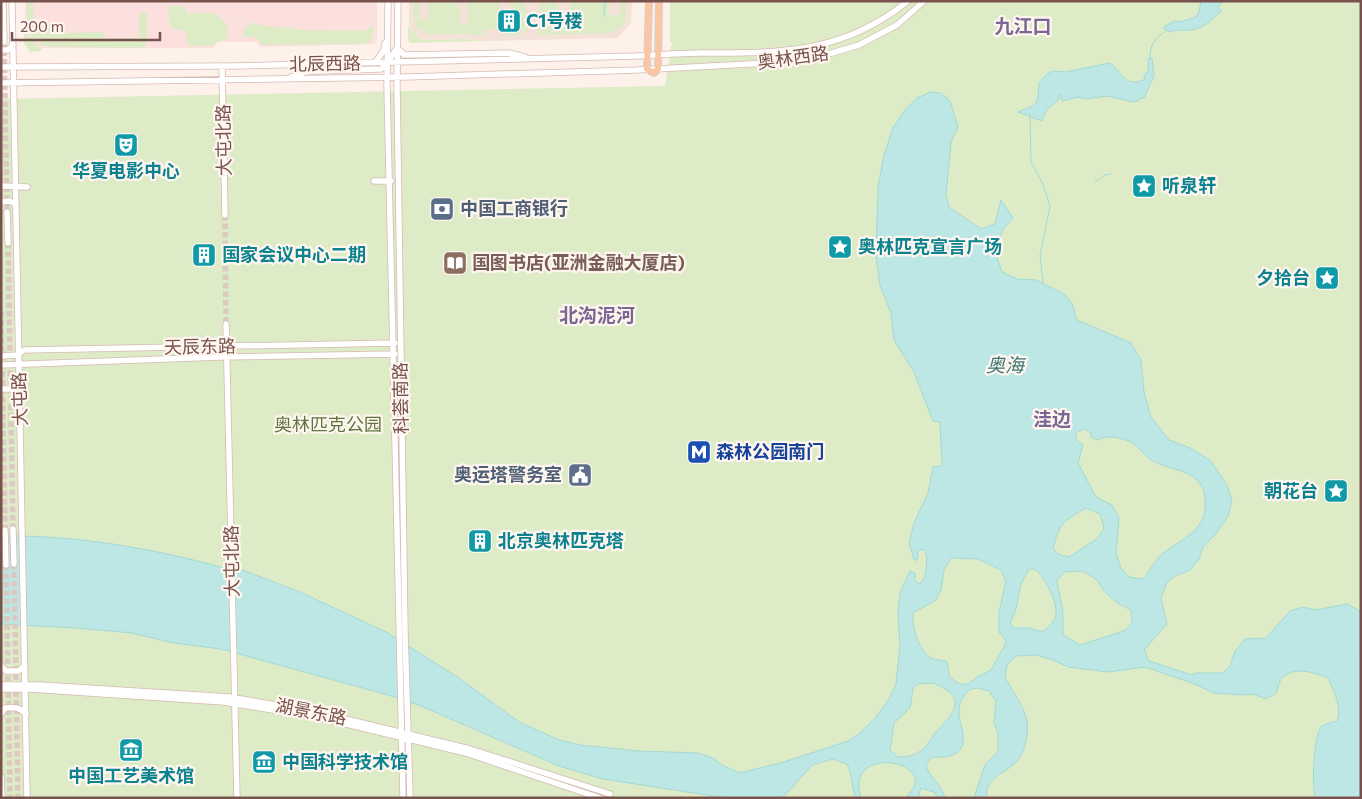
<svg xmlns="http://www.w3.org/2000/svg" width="1362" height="799" viewBox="0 0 1362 799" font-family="Commissioner,'Noto Sans SC',sans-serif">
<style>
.residential{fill:#f4e1d8}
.commercial{fill:#fce0dd}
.green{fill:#deebc7}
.water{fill:#bde7e4;stroke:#a3d9d5;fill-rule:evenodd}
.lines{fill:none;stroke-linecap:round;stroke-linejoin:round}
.stream{stroke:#a3d9d5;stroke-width:1}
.secondary-tunnel{stroke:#dcc9c2;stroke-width:5.5;stroke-dasharray:5.5 3;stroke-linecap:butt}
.secondary-casing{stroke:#d7b9b1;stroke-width:7}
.primary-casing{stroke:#d9cfcd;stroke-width:8}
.secondary{stroke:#fff;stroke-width:5.5}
.primary{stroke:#fac6a3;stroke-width:6}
.labels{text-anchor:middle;stroke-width:4.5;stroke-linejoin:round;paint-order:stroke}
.culture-label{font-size:18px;font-weight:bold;fill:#0d838f;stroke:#fff6f0;text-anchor:start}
.street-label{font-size:18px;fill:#78524c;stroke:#fff6f0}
.service-label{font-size:18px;font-weight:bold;fill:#4e5e75;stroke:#fff6f0;text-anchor:start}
.education-label{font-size:18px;font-weight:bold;fill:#785e54;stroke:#fff6f0;text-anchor:start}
.park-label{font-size:18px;fill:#5e7741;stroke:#fff6f0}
.transit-label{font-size:18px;font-weight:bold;fill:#164399;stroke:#fff6f0;text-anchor:start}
.neighbourhood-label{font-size:19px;font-weight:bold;fill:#7a6593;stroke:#fff6f0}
.water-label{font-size:19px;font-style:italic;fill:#3c7572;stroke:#fff6f0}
</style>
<rect width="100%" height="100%" fill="#fdf1e9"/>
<path class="residential" d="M409 1H632L631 23 617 38 482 41 465 39 422 40 409 27Z"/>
<path class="commercial" d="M25 1H377V40L374 44 261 47 256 42H218L213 48H40L25 32Z"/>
<path class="green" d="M27 1 33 2 34 18 38 26 54 28 55 33 105 32V38H139V13L147 12V43H139L146 44V47L132 48 47 47C23 39 28 22 27 1Z
M413 1H419V19H428V1H457V7L460 8 459 25H468L469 9 467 8V1H499V12L503 13V29H514L515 13 511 12V1H525L526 19 528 20V33H525V29H521V35L504 36 503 29 484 30V36L463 34H426L416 27 414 19Z
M540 1H558V22H570V1H609V15H621V1H627L625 23 613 33 538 35Z
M670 1H1361V798H1V99L665 86 672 42H670Z
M170 6H185L187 13H215L227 25 229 37C224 42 219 39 212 46H189L185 32 171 27 169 23 168 7Z
M253 22C269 30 286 25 303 30L365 31 374 25C373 34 374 42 365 44L262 45 255 37H243L244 28Z
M408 27 422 40 465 39 482 41 411 43 408 41Z
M24 30 40 48H42L40 51 30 52 24 43Z"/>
<path class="water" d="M1201 1H1223L1218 7 1221 11C1212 20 1203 29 1190 30 1184 31 1177 29 1170 32L1164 29V27L1174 21 1180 22 1196 17 1199 12Z
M1149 58H1152L1154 76 1144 98H1140L1138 101 1133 102 1108 96 1086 99 1078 97 1062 101 1061 95H1059V100L1047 109 1042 121 1018 112C1040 103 1037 106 1039 83L1047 74 1053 71 1065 72 1110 63C1122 72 1125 89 1145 79L1144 75 1148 71Z
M931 92 941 93 950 101 958 127 951 142 946 195 949 207 981 229 995 224 1001 200 1013 218 1004 228 994 249 1002 272 1017 279 1036 280 1064 294 1072 304 1077 320 1131 343 1141 360 1144 392 1151 417 1169 440 1190 448 1210 460 1227 485 1232 501 1228 516 1215 535 1203 547 1199 559 1190 570 1175 576 1167 582 1161 598 1167 624 1144 650 1149 661 1192 675 1195 673H1223L1230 666 1235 651 1245 639 1266 638 1290 611 1303 607 1315 610 1347 604 1360 611 1361 798H1315C1312 786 1313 734 1322 726 1325 724 1333 722 1337 721 1342 706 1334 692 1328 678 1314 672 1290 665 1280 681 1278 684 1278 690 1276 693 1274 695 1268 697 1266 699L1253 694 1242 695 1214 693 1192 683 1145 667 1108 672 1068 667 1053 660 1036 655 1016 656 1007 665 1005 678C1009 683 1011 689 1015 694 1026 713 1031 723 1025 745 1023 752 1020 759 1014 764 1002 775 984 778 987 798H974L985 765 998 751V733L994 723 996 701 989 691 978 688 970 689C963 696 958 703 959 714 959 720 962 727 963 733 966 756 949 758 931 757L926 766C931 780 940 782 945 798H938L934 792 921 788 918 798H906C909 794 913 789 915 785 922 757 845 749 861 798H855L850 771 847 764 833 759 812 765 790 790 781 798H726L603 779 559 766 421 706 388 695 221 649 174 643 132 633 76 628 1 624V536C83 535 161 550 239 572L240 569 300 592 386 632 459 678 519 722 559 740 580 745 639 751 698 753 713 758 722 765 740 773 784 762 848 741 860 733 875 718 889 699 896 684 900 646 898 613 900 593 910 571 915 573V581L919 584 924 579C926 569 929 558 924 549L918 551 917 560H914L909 542 914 523 928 493 933 467 942 466 940 422 933 421 914 372 894 340 891 313 880 286 876 256 878 187 884 155 893 128 904 111 917 98ZM1084 429 1091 433V437L1097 440C1106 435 1116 437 1126 440 1136 443 1144 456 1153 461 1167 469 1187 469 1198 481 1205 488 1206 500 1205 510 1202 534 1177 541 1161 555 1154 562 1149 572 1143 579L1129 577 1121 568 1116 553 1119 518 1112 505 1096 497 1078 463 1083 445 1076 440V433ZM1086 508 1100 514 1104 528 1098 538 1069 557 1060 555 1053 549C1059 523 1064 521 1086 508ZM951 558 978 559 1001 570 1006 581 999 612V632L1005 639 1006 643 991 670 977 677 968 684H960L950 678 947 662C942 660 935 660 931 658 919 651 911 626 913 613L936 600 941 590 944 570ZM1029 569H1035C1044 576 1057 601 1056 613 1055 622 1049 627 1042 632L1029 628H1014L1010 624 1016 609 1021 584ZM1083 571 1097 580 1104 591 1117 603 1131 610 1132 623 1124 631 1080 645 1063 635V612L1057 581 1064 572ZM932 683C969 696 955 713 935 733 931 737 930 742 926 746 919 754 908 758 898 757L890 750 894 723 910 708 913 688 918 684Z"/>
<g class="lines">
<path class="stream" d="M604 16 605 1
M1150 58C1150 44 1155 38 1166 31
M1030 115 1031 162 1043 184 1050 206 1040 255 1043 283
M1095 182 1105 175 1111 174"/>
<path class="secondary-tunnel" d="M4 42 7 212
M225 215 226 324
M8 243 13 529
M1 312 5 530
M14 564 18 798
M6 565 10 798"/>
<defs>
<path id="secondary" d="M3 1 4 42
M12 1 27 798
M388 1 387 86 403 798
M398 1 397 86V85L405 632 410 798
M1 50H8L13 45
M375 63 384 50 385 43
M222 66 225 215
M1 67 234 66 637 56C658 55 680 53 702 53 781 53 842 54 908 1
M291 77 305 72 315 71 381 69 385 66 397 48 404 55 509 53 525 57
M1 83 406 77 637 70 769 63 815 58 859 45 897 25 924 1
M374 181H391
M1 186 27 187
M1 202 9 201 16 204
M7 212 8 243
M226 324 237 798
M1 356 18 355 24 350 395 343
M1 365 220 357 395 354
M1 389H14L19 394
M13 529 14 564
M5 530 6 565
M1 666 6 671H18L25 666
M1 685H39L229 697 316 712 470 749 610 794
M1 689H30L224 702 298 714 338 722 466 753 600 798
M1 714 5 708C15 707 19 707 26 714
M1 776 2 798"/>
<path id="primary" d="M649 1 647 69 654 73 658 69 659 1"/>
</defs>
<use href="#secondary" class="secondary-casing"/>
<use href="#primary" class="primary-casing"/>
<use href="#secondary" class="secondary"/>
<use href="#primary" class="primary"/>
</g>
<defs>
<symbol id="building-square" viewBox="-11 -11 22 22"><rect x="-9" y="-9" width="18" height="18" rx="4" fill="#0f9aa8" stroke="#fff6f0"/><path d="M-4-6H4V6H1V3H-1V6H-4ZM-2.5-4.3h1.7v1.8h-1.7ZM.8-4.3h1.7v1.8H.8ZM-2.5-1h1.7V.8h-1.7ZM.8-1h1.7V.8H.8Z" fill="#fff"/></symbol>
<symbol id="theatre-square" viewBox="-11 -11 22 22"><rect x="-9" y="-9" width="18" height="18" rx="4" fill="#0f9aa8" stroke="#fff6f0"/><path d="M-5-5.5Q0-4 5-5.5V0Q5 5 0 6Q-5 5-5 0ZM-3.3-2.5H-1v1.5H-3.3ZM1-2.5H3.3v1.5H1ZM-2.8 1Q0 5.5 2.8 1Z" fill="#fff"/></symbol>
<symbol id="sight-square" viewBox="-11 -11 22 22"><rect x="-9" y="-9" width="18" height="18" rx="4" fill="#0f9aa8" stroke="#fff6f0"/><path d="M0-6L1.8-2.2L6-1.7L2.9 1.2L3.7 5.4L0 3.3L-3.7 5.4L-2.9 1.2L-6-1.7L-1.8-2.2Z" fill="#fff"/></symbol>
<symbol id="bank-square" viewBox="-11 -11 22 22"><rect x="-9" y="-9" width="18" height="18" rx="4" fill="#5c6f8a" stroke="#fff6f0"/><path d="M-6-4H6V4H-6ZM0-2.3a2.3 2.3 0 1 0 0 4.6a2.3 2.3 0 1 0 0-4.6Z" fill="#fff"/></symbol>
<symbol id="library-square" viewBox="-11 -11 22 22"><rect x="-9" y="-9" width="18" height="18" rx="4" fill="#8d6e63" stroke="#fff6f0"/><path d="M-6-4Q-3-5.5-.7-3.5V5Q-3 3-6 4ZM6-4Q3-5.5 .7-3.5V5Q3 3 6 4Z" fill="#fff"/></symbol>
<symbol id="metro-square" viewBox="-11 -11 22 22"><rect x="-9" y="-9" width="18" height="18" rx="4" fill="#1a4fb4" stroke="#fff6f0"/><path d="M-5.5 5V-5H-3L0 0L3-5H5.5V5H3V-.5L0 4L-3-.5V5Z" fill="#fff"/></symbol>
<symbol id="civic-square" viewBox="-11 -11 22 22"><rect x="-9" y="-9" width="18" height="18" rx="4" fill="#5c6f8a" stroke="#fff6f0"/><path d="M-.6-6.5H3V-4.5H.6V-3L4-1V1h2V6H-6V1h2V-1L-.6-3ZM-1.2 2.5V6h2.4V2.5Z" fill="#fff"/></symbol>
<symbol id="museum-square" viewBox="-11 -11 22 22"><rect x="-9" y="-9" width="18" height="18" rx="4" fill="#0f9aa8" stroke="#fff6f0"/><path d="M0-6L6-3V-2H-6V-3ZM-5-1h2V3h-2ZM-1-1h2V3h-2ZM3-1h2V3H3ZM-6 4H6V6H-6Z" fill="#fff"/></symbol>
</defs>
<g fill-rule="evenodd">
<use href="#building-square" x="495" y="7" width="28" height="28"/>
<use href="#theatre-square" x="112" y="131" width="28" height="28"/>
<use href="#sight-square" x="1130" y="172" width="28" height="28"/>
<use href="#bank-square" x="428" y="195" width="28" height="28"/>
<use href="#sight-square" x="826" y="233" width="28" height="28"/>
<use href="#building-square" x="190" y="241" width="28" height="28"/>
<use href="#library-square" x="441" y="249" width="28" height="28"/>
<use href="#sight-square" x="1313" y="264" width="28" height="28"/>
<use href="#metro-square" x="685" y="438" width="28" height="28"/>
<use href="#civic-square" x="566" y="461" width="28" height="28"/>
<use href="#sight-square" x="1322" y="477" width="28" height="28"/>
<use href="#building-square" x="466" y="527" width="28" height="28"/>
<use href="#museum-square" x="117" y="736" width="28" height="28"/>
<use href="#museum-square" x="250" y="748" width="28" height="28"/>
</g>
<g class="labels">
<g class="culture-label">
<text x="526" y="27">C1号楼</text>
<text x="126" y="177" text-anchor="middle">华夏电影中心</text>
<text x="1162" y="192">听泉轩</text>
<text x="858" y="253">奥林匹克宣言广场</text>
<text x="222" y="261">国家会议中心二期</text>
<text x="1310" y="284" text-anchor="end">夕拾台</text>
<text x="1318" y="497" text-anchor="end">朝花台</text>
<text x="498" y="547">北京奥林匹克塔</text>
<text x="282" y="768">中国科学技术馆</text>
<text x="131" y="782" text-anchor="middle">中国工艺美术馆</text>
</g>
<g class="street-label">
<text transform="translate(793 58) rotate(-8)" y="6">奥林西路</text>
<text transform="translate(325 64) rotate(-1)" y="6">北辰西路</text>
<text transform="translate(224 140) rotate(-91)" y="6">大屯北路</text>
<text transform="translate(200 347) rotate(-1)" y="6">天辰东路</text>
<text transform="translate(401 398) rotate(-91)" y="6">科荟南路</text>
<text transform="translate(20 399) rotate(-92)" y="6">大屯路</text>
<text transform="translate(232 561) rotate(-91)" y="6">大屯北路</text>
<text transform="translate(311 712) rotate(11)" y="6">湖景东路</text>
</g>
<g class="service-label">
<text x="460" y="215">中国工商银行</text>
<text x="562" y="481" text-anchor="end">奥运塔警务室</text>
</g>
<g class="education-label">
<text x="472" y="269">国图书店(亚洲金融大厦店)</text>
</g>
<g class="park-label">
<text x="328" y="431">奥林匹克公园</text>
</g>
<g class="transit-label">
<text x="716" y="458">森林公园南门</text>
</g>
<g class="neighbourhood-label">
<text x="1023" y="33">九江口</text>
<text x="597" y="322">北沟泥河</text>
<text x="1052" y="426">洼边</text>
</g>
<g class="water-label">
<text x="1005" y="372">奥海</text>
</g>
</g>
<rect width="1362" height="799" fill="none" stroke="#78524c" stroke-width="5"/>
<path d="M12 32v8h148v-8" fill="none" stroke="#78524c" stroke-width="2.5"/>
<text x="20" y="32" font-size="15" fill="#78524c" stroke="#fff6f0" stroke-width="4" paint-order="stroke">200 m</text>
</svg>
